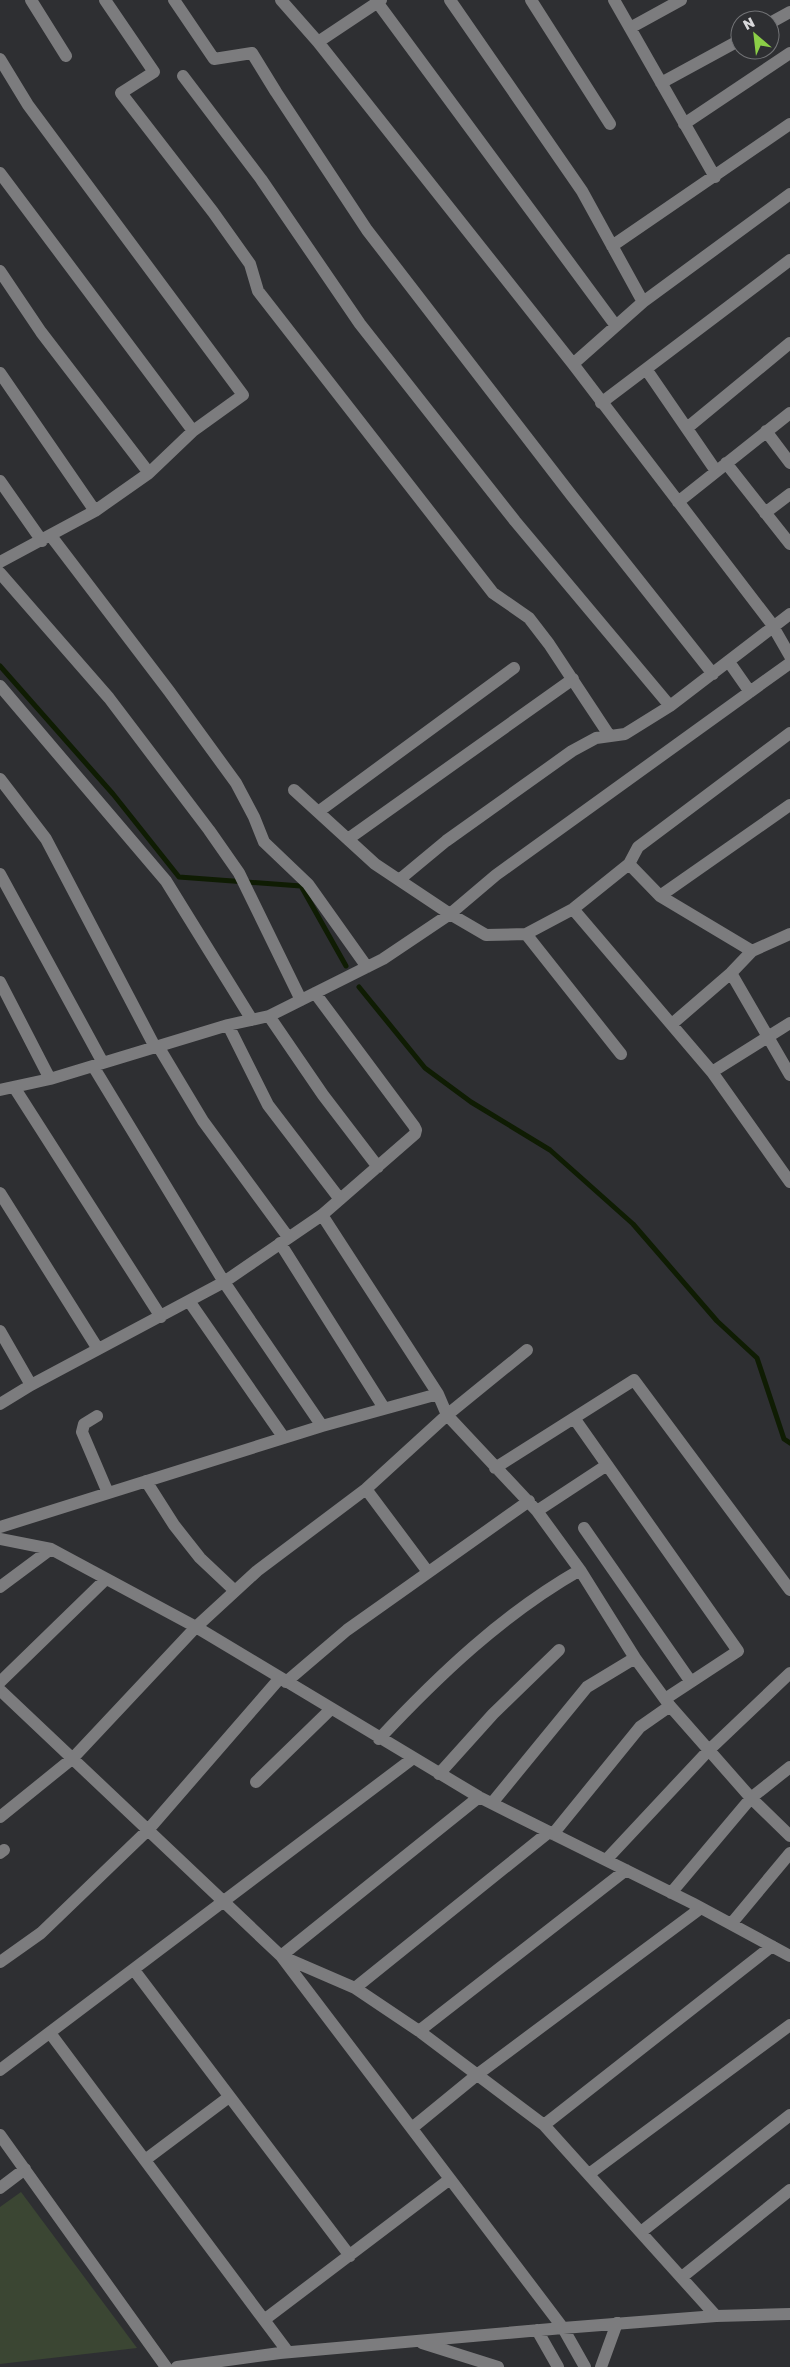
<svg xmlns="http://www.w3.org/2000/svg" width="790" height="2367" viewBox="0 0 790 2367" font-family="'Golos Text',sans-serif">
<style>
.green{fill:#3b4633}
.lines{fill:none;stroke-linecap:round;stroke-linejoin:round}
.stream{stroke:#0f1c03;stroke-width:5}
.minor{stroke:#7c7c7e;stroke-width:12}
</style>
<rect width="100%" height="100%" fill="#2e2f32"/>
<path class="green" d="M21 2192 137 2348 0 2364V2207Z"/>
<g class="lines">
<path class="stream" d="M0 666 113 794 179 877 301 886 346 966
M359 987 425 1068 471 1102 550 1150 633 1224 717 1321 757 1358 784 1439 790 1443"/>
<path class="minor" d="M31 0 66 56
M105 0 154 72 121 93 213 212 250 264 258 291 493 593 529 618 549 644 609 735
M174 0 214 59 252 53 276 92 367 230 572 496 713 674
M281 0 318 42 573 364 771 623 790 656
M450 0 582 191 643 302
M531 0 610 124
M614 0 715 177
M377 2 616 326
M770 23 790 12
M630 28 681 0
M318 42 381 0
M0 59 28 105 243 395 193 431 149 473 95 511 0 562
M183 76 261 179 360 324 515 521 670 706
M661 83 740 40
M684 124 790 53
M0 173 193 431
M612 246 790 124
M0 271 41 332 149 473
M573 364 643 302 790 194
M646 369 716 471
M0 373 95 511
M601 403 790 260
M687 428 790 343
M766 431 790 463
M726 463 790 544
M0 481 42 541
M678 502 790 413
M765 513 790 494
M51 536 169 691 236 783 254 817 264 842 308 884 367 967
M0 573 109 698 209 830 239 873 301 1000
M729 662 750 692
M0 686 166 881 252 1020
M0 779 46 839 155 1047
M294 790 375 864 450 914 496 875 790 663
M318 812 514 668
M348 839 573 679
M629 864 638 847 790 733
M0 874 103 1063
M399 880 446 841 572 751 596 738 625 734 670 706 790 614
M660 896 790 805
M573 909 712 1072 790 1182
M526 934 621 1054
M731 973 790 1075
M0 982 50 1079
M269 1016 323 1095 378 1167
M672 1024 731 973 752 951
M228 1025 268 1105 339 1198
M158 1046 203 1121 288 1237
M93 1066 224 1282 322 1426
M712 1072 790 1023
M14 1087 161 1317
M0 1090 50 1079 228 1025 269 1016 383 959 450 914 486 935 526 934 573 909 629 864 660 896 752 951 790 934
M0 1193 98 1349
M322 1215 438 1394 447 1415 537 1511 580 1570 635 1658 670 1706 751 1798 790 1836
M280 1243 384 1408
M189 1301 284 1438
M0 1331 31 1385
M0 1404 31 1385 224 1282 322 1215 415 1134 416 1130 414 1126 315 993
M97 1416 84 1424 82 1432 108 1493
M574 1418 738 1651 665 1699
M495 1468 634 1380 790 1590
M146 1481 174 1525 200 1558 235 1591
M366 1489 428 1572
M537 1511 607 1465
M0 1527 322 1426 438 1394
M584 1528 691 1682
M0 1539 51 1549 196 1627 479 1797 692 1903 790 1956
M0 1587 51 1549
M0 1682 106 1579
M286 1682 347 1630 529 1501
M0 1690 281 1956 563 2328 585 2367
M379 1739C439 1675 503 1614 580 1570
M439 1774 493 1714 559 1650
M256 1782 331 1709
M479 1797 281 1956 355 1988 419 2031 544 2125 716 2316
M492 1803 587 1687 635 1658
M0 1817 73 1758 196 1627 257 1571 366 1489 447 1415 527 1350
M553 1834 640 1727 670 1706
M0 1853 4 1850
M606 1860 708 1751 790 1673
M671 1893 751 1798 790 1767
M731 1924 790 1853
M0 1962 41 1933 148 1830 280 1678
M134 1970 350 2256
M355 1988 549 1832
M419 2031 626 1870
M50 2033 288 2352
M0 2070 412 1759
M544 2125 772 1946
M412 2128 478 2074 701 1908
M0 2135 166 2367
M145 2160 229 2097
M589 2174 790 2025
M0 2188 25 2169
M641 2232 790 2115
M682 2277 790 2190
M264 2320 450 2179
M537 2330 558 2367
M422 2343 498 2367
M177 2367 280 2353 563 2328 716 2316 790 2314
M601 2367 617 2323"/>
</g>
<g transform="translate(755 35) rotate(332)"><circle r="24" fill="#2e2f32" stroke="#727376"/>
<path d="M0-4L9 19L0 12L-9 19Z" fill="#8bce47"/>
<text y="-8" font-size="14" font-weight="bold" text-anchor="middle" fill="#d9d9db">N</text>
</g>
</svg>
